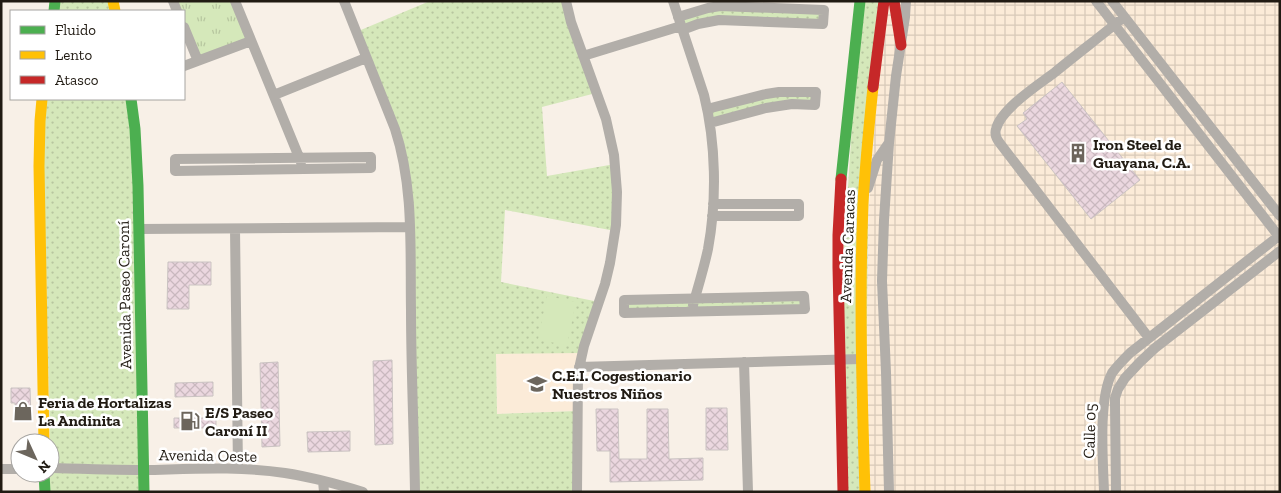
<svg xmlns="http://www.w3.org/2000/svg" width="1281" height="493" viewBox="0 0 1281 493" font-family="'Zilla Slab',serif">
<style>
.built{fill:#fbebd8}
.industrial{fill:url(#industrial-grid)}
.grass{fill:url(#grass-dots)}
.park{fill:url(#park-tufts)}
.pitch{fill:#d5e8ba}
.building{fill:url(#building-cross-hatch);stroke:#cac3c2}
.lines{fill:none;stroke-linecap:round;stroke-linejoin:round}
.street{stroke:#b2aea9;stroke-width:10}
.fast{stroke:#4caf50;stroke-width:11}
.slow{stroke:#ffc107;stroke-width:11}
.jam{stroke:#c62828;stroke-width:11}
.labels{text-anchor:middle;stroke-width:5;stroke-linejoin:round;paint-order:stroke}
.poi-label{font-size:16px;font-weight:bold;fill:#211b13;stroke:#fff;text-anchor:start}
.street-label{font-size:16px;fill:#211b13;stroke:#fff}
</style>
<defs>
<pattern id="industrial-grid" width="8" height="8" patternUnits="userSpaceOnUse" patternTransform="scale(1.25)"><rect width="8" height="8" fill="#fbebd8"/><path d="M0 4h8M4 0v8" fill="none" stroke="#d7c9b8"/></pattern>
<pattern id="grass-dots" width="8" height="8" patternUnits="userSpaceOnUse" patternTransform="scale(1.25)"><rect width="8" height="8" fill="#d5e8ba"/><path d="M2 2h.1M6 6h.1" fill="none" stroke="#b7c69f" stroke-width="1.8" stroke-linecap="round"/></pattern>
<pattern id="park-tufts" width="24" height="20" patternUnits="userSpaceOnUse" patternTransform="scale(1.25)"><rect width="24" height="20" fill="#d5e8ba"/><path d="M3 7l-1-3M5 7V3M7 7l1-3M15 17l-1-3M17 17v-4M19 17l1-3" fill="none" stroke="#b7c69f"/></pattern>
<pattern id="building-cross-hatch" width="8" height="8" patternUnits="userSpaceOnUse" patternTransform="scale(1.25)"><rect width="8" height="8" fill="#ebd7df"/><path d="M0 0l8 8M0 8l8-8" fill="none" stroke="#c9b8be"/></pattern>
</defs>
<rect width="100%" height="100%" fill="#f8f0e7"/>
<path class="built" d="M496 353H582L577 411 497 414Z"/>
<path class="industrial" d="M884 1H1280V492H865L861 310Z"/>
<path class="grass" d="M55 1H113L115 11H54Z
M430 1H566L596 93 542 107 547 176 615 164V231L505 210 501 282 599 302 582 353 496 354 497 414 577 411V492H415L407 177 356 32Z
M860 1H884L869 131 865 492H843L839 326Z
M824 10 823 24 729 20 682 30 678 17 696 11Z
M816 92 815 105 792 104 710 123 707 109 766 94Z
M42 99H131L144 492H45L50 473V443Z
M804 296 805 309 624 313V300Z"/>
<path class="park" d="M173 1H235L251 41 198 61 184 27V11H177Z"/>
<path class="pitch" d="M547 296 576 302 567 345 538 340Z"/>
<path class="building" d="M1062 82 1140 180 1091 219 1017 126 1027 119 1023 113Z
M168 262H211V285H189V309H167Z
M392 360 393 444 375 445 373 361Z
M278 362 280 446 262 447 260 363Z
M213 382V396L175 397V383Z
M11 388H30L31 420H16L15 403H11Z
M706 408H727L728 450H706Z
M596 409H618L619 459H647V409H668L669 459 703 458V480L610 482V451H597Z
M174 418H216V428H174Z
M350 431V451L308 452 307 432Z"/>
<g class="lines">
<path class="street" d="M173 1 177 11
M235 1 301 162
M344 1 395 129C414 187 410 249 411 310 411 370 414 431 415 492
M566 1 571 22 606 119 614 155 617 192 616 225 610 263 605 284 584 346 578 373 577 492
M673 1 704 95C716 143 717 200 708 249 704 268 698 287 693 305
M1096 1 1280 238
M1112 1 1280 216
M678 17 708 8 720 6 824 10 823 24 719 20 698 24 682 30
M1124 17C1101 36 1077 54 1054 73 1038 85 1001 109 996 129 994 136 998 141 1002 146L1149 338
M184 27 198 61
M583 56 681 26
M184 66 251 41
M274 95 366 58
M707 109 766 94 779 92H816L815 105 792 104 766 108 710 123
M371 157V168L175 171V159Z
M868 188 877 160 888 144
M712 216H799V204H713
M139 229 410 227
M235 229 238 469
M804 296 805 309 624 313V300Z
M744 362 748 492
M579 367 861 359
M50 468C82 469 113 470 145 470 192 469 239 466 285 473 312 477 337 484 363 492
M1 469H20
M323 481 324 492
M889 492 886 372 882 281 884 220 889 143 896 76 905 17 906 1
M1104 492C1103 461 1098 399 1112 373 1117 366 1124 359 1130 353L1280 235
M1116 492 1115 405V398L1118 389 1125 378 1140 362 1155 348 1280 251"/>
<path class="fast" d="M54 11 55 1
M131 99 135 129 138 186 144 492
M841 179 860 1
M44 473 45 492"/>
<path class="slow" d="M113 1 115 11
M42 99 40 121 39 166 44 443
M865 492C862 396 859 300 863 204 865 165 869 126 873 87"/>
<path class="jam" d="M894 1 901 45
M873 87 884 1
M841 179 838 235V267L843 492"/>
</g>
<defs>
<symbol id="building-bare" viewBox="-9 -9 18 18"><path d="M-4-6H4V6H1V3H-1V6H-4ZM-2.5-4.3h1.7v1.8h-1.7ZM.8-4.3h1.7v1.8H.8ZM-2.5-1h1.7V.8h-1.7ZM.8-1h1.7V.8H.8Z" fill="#6c665d" stroke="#fff" stroke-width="2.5" paint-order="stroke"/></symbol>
<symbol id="school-bare" viewBox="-9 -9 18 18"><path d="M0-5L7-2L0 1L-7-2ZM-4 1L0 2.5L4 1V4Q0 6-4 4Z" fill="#6c665d" stroke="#fff" stroke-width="2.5" paint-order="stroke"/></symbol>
<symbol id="shop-bare" viewBox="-9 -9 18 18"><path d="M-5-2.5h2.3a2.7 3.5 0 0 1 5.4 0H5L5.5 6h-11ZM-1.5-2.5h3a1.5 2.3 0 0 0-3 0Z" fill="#6c665d" stroke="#fff" stroke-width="2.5" paint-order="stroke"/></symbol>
<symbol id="fuel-bare" viewBox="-9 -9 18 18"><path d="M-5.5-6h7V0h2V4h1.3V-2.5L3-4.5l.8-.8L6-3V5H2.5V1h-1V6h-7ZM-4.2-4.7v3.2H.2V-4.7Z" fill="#6c665d" stroke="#fff" stroke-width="2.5" paint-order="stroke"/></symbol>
</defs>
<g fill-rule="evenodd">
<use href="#building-bare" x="1064" y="139" width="28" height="28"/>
<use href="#school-bare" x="523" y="370" width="28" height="28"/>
<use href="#shop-bare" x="9" y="397" width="28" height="28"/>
<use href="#fuel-bare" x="176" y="407" width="28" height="28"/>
</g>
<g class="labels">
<g class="poi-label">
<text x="1093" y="150">Iron Steel de<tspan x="1093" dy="18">Guayana, C.A.</tspan></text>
<text x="552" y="381">C.E.I. Cogestionario<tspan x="552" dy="18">Nuestros Niños</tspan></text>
<text x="38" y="408">Feria de Hortalizas<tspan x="38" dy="18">La Andinita</tspan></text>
<text x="205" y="418">E/S Paseo<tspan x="205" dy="18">Caroní II</tspan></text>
</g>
<g class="street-label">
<text transform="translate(847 246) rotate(-88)" y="6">Avenida Caracas</text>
<text transform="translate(124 295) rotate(-91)" y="6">Avenida Paseo Caroní</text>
<text transform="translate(1089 431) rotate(-88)" y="6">Calle 05</text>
<text transform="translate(208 455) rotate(1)" y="6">Avenida Oeste</text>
</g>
</g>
<rect width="1281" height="493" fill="none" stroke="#211b13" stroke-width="5"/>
<rect x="10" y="10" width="175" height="90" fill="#ffffff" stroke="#a6a4a1"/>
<rect x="20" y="26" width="25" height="8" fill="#4caf50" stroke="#a6a4a1"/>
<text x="55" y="35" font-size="15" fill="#211b13">Fluido</text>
<rect x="20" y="51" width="25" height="8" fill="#ffc107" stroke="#a6a4a1"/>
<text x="55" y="60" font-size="15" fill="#211b13">Lento</text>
<rect x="20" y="76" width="25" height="8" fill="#c62828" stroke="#a6a4a1"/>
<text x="55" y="85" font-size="15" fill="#211b13">Atasco</text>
<g transform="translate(35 458) rotate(134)"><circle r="24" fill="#ffffff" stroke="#a6a4a1"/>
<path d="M0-4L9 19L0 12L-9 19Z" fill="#6c665d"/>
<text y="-8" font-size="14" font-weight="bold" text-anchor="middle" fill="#211b13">N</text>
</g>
</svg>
